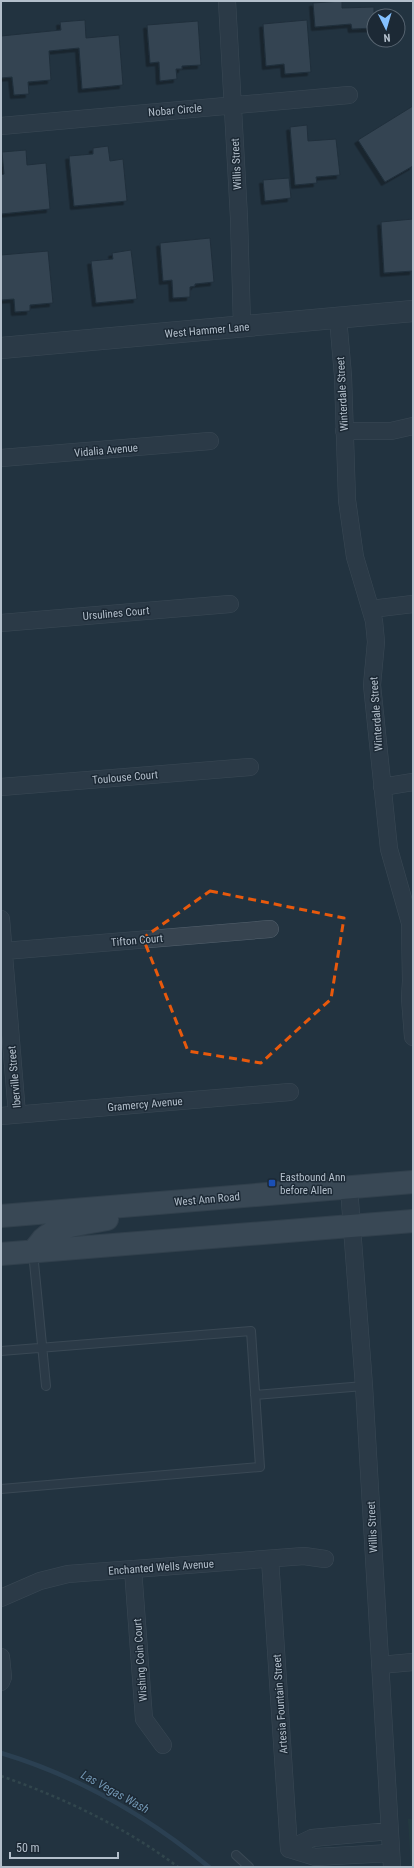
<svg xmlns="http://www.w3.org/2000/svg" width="414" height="1868" viewBox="0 0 414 1868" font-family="'Roboto Condensed',sans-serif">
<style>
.green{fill:#254141}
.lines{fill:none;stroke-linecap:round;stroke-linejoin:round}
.stream{stroke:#355168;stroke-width:4.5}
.building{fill:#485a69;stroke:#1e2b37;filter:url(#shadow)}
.service-casing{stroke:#55626e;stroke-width:10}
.minor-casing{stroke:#55626e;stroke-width:18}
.tertiary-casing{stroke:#55626e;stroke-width:22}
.primary-casing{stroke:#43505c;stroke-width:24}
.path{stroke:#435d5d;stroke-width:2.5;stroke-dasharray:3 3;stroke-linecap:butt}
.service{stroke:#374450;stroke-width:8}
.minor{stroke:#374450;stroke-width:17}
.tertiary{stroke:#374450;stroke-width:21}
.primary{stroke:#556370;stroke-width:22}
.marked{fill:none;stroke:#e8590c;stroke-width:3;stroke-dasharray:8 5;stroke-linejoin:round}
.transit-dot{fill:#1a4fb4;stroke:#1c2935;stroke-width:1.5}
.labels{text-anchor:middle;stroke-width:3;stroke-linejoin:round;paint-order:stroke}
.street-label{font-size:11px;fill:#b3bfcb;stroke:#1c2935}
.poi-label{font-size:11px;fill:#b3bfcb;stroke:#1c2935;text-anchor:start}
.water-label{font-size:12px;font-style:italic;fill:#7094b0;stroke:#1c2935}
</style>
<defs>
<filter id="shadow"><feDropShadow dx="-3.5" dy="3.5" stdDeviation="0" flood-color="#0009"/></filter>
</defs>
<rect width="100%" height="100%" fill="#223340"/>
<path class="green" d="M408 1819H413V1867H411Z"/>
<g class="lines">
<path class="stream" d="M1 1753C78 1776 147 1816 209 1867"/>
</g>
<path class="building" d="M342 1V8L374 7V28L352 29 351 24 315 27 313 3Z
M85 20 86 38 119 35 123 85 82 89 79 48 49 51 51 80 28 82 29 94 14 95 12 77 1 78V36L61 30 60 22Z
M307 20 311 72 285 74 284 64 266 66 263 24Z
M198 21 201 65 182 66V69H176L177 79 160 81 159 62 150 63 147 25Z
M413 106V166L385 182 358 140Z
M307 125 308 141 336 139 340 175 316 177 317 183 295 185 290 127Z
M108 146 110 161 123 159 127 201 74 206 69 156 93 154V148Z
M26 150 27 165 46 163 50 209 1 214V175L4 174 2 152Z
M289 178 291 198 265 201 263 180Z
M413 219V271L384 273 381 222Z
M210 238 214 282 195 284V286L190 287V297L173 298 172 280 163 281 160 243Z
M131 250 137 299 96 303 91 261 113 259 112 253Z
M48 251 53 303 30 305V311L15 312 14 299 1 300V255Z"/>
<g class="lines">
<defs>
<path id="service" d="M33 1252 46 1386
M1 1351 251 1331 260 1467 1 1489
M255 1395 364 1386
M236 1855 249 1867"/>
<path id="minor" d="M227 1 239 218 242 326
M1 126 349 95
M338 318 343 376 347 500 355 557 374 621 376 642 372 685 389 849 410 923 411 981 410 998 413 1037
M344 431H391L413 426
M1 458 210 441
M371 609 413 604
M1 623 230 604
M1 787 250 767
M382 787 413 782
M1 919 17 1114
M4 951 270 929
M1 1116 290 1092
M349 1188 364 1386 392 1867
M270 1559 289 1849
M133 1569 144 1719 163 1745
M1 1598 40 1581 68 1574 304 1556 325 1559
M1 1657 3 1677 1 1682
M380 1665 413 1662
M289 1849 312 1838 390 1831
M289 1849 315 1857 391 1853"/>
<path id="tertiary" d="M1 348 413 311"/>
<path id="primary" d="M1 1216 413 1182
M33 1251C37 1247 40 1243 43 1239 57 1225 88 1223 107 1219
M1 1254 413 1221"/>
</defs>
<use href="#service" class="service-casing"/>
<use href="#minor" class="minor-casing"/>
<use href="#tertiary" class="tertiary-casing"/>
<use href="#primary" class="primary-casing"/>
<path class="path" d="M1 1776C64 1798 125 1827 178 1867"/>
<use href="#service" class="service"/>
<use href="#minor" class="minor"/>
<use href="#tertiary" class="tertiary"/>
<use href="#primary" class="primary"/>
</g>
<path d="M0 0H414V1868H0ZM210 891 344 918 331 999 261 1063 188 1051 143 938Z" fill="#223340" fill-opacity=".55" fill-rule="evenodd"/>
<path class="marked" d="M210 891 344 918 331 999 261 1063 188 1051 143 938Z"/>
<rect class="transit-dot" x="268" y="1179" width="8" height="8" rx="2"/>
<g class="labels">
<g class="street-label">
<text transform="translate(175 110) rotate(-5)" y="4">Nobar Circle</text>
<text transform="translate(236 164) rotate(-93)" y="4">Willis Street</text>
<text transform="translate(207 330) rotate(-5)" y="4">West Hammer Lane</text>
<text transform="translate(342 394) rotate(-93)" y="4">Winterdale Street</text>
<text transform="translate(106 450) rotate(-5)" y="4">Vidalia Avenue</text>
<text transform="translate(116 613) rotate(-5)" y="4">Ursulines Court</text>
<text transform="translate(376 714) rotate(-94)" y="4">Winterdale Street</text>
<text transform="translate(125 777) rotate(-5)" y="4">Toulouse Court</text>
<text transform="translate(137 940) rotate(-5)" y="4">Tifton Court</text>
<text transform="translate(14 1077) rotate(-95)" y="4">Iberville Street</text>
<text transform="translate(145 1104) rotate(-5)" y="4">Gramercy Avenue</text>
<text transform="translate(207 1199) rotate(-5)" y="4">West Ann Road</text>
<text transform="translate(372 1527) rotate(-93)" y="4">Willis Street</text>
<text transform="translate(161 1567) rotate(-4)" y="4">Enchanted Wells Avenue</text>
<text transform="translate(140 1660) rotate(-94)" y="4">Wishing Coin Court</text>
<text transform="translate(280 1704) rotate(-94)" y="4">Artesia Fountain Street</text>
</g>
<g class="poi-label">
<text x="280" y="1181">Eastbound Ann<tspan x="280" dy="13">before Allen</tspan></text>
</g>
<g class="water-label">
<text transform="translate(115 1792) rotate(29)" y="4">Las Vegas Wash</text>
</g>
</g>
<rect width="414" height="1868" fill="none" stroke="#b3bfcb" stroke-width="4"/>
<g transform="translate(386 28) rotate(175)"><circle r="19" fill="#1c2935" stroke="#586571"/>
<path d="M0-3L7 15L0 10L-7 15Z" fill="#84c1ff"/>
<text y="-6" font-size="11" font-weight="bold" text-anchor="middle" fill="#b3bfcb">N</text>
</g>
<path d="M10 1852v6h108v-6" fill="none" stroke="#b3bfcb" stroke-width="2"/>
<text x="16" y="1852" font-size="12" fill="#b3bfcb" stroke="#1c2935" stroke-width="3" paint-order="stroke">50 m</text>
</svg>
